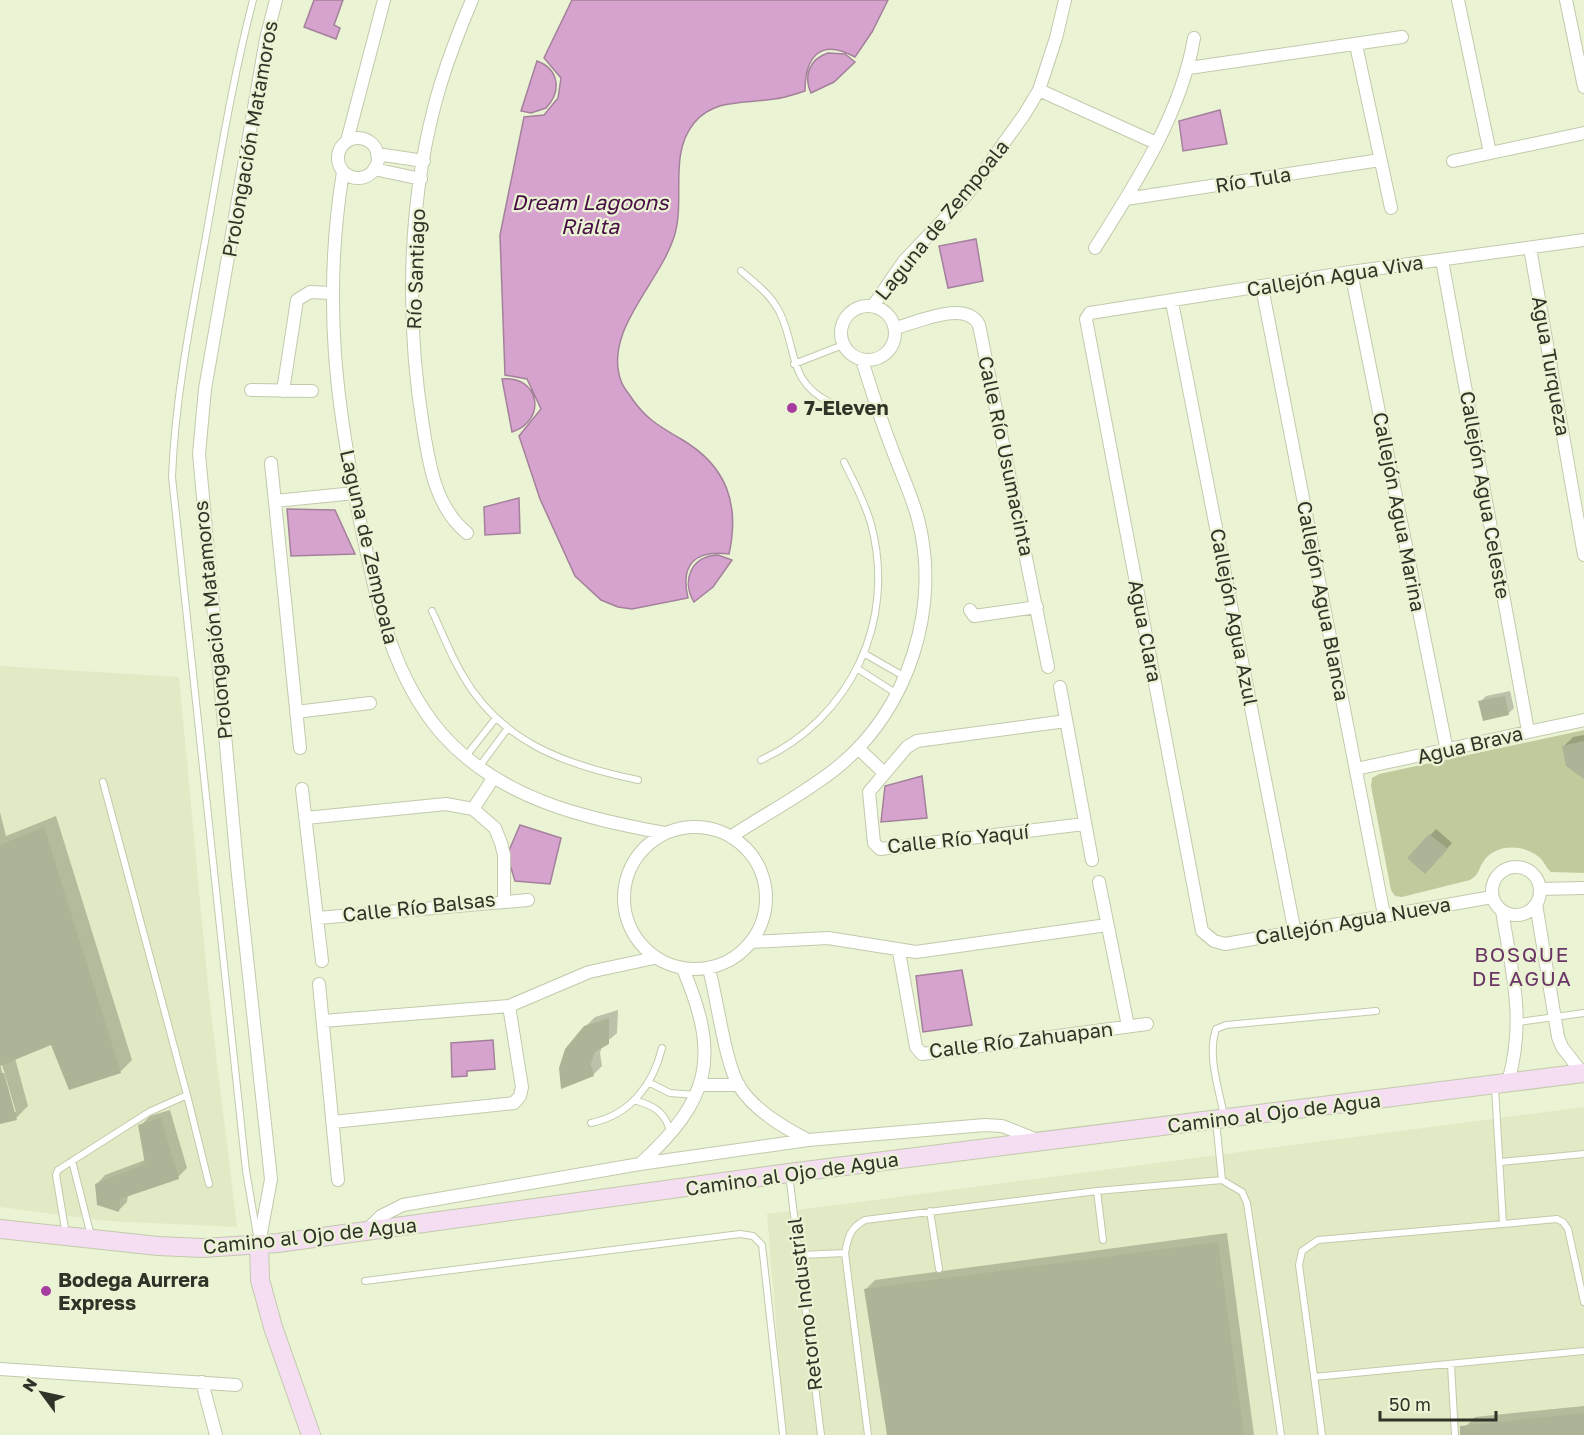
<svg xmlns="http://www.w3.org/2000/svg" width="1584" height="1435" viewBox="0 0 1584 1435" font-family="'Golos Text',sans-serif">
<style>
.built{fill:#e1eac4}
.green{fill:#c0cb9d}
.water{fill:#d5a3cd;stroke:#a4819b;stroke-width:1.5}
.shadow{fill:#0003}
.building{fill:#acb396}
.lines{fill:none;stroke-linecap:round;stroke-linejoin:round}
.lane-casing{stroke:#c2caac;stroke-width:8}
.street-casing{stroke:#c2caac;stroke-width:14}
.secondary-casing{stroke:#c2caac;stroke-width:20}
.lane{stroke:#fff;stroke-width:6}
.street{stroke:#fff;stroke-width:12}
.secondary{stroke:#f5def2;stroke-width:18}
.poi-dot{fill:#a63c9d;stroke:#ebf3d5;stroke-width:2}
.labels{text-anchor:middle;stroke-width:4.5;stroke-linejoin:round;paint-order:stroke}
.street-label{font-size:20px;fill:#303327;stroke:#ebf3d5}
.poi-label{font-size:20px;font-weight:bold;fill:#303327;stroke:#ebf3d5;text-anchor:start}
.water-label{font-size:21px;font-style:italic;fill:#490f45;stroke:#ebf3d5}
.neighbourhood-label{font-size:21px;letter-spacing:1.5px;fill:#6b3665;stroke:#ebf3d5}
</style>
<rect width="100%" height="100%" fill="#ebf3d5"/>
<path class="built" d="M0 666 179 677 209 996 237 1227 107 1221 0 1207Z
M1584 1107V1435H785L767 1214Z"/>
<path class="green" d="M1584 730V873L1551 872C1546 868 1544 861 1539 857 1524 844 1495 843 1483 862 1478 870 1479 875 1470 880L1402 897 1395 896 1391 890 1371 786 1372 778 1379 774Z"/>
<path class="water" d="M314 0H343L334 25 340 28 336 39 304 27Z
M572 0H888L872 32 855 57C821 38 805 56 805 91 795 94 784 98 774 99 745 104 715 98 694 123 668 155 686 200 674 237 659 284 603 331 621 381 623 387 629 394 633 400 647 420 661 427 681 439 727 466 740 504 729 554 695 550 680 564 688 598L632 609 618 607 601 600 575 576 540 499 519 436 541 409 527 379 505 375 500 235 524 117 544 115 558 98 561 78 544 58Z
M828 53 845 54 855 62 834 82 811 93C803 75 810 59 828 53Z
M537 61C559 69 562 91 546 108L531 113 521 111Z
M1220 110 1227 144 1183 151 1179 121Z
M976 239 983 281 948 288 939 246Z
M502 379C539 375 548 420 512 432Z
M519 498 520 533 485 535 484 507Z
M287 509 335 510 355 554 291 556Z
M718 555 732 560 713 587 694 602C681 581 691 556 718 555Z
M922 776 927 818 881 822 885 786Z
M520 825 561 838 550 884 515 881 507 855Z
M962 970 972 1025 923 1032 916 976Z
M493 1040 495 1069 467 1071V1076L452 1077 451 1043Z"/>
<path class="shadow" d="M1510 691 1514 708 1508 714 1480 702 1486 696Z
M1584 735V775L1564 746 1573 737Z
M0 812 6 836 56 816 132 1060 120 1072 52 1043 15 1058 28 1106 16 1118 0 1122V1064L13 1112H16L0 1058Z
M1436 829 1452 843 1431 867 1409 858Z
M618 1010 617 1033 602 1046 600 1053 602 1066 593 1075 585 1027 595 1017Z
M170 1110 187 1168 178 1177 128 1195 127 1202 119 1210 96 1185 105 1175 145 1160 141 1125 150 1116Z
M1227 1233 1254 1435H888L866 1289 875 1280Z
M1584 1406V1435H1467L1466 1426 1475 1417Z"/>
<path class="building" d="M1505 696 1509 715 1483 721 1478 701Z
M1584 741V779L1566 766 1562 746Z
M44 827 121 1073 69 1090 51 1045 0 1066V845Z
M1429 834 1448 849 1425 874 1407 858Z
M609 1018V1044L595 1052 591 1063 594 1076 561 1089 559 1068 565 1049 584 1026Z
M0 1073H4L17 1120 0 1124Z
M161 1118 179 1179 120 1199 119 1212 97 1205 95 1184 145 1164 138 1125Z
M1218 1242 1244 1435H887L864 1289Z
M1584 1413V1435H1460V1426Z"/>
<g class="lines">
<defs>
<path id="lane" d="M253 0C232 81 219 164 204 247 190 323 175 400 172 477L246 1171 257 1235
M741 271C755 283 770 294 779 311 798 348 786 381 831 403
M794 364 843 345
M432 611C442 632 450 654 462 674 500 742 565 765 638 780
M865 654 905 677
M858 669 897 694
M466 756 496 718
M761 760C851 718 897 621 871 524 865 502 854 482 844 462
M479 767 508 728
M103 782 187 1095
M1519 1022 1584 1013
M648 1082 670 1093 696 1095
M634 1100C655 1106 665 1112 671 1133
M1224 1116C1219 1089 1207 1056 1216 1029L1226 1025 1376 1011
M1216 1121 1222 1180
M591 1123C630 1115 653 1085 662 1048
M72 1161 91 1236
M1501 1162 1584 1154
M789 1174 821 1435
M1097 1191 1103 1240
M930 1211 939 1269
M1503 1224 1557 1219 1563 1222 1568 1229 1584 1302
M66 1235 56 1175 58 1170 149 1112 187 1095 209 1184
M800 1255 845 1253
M365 1281 740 1234 753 1236 762 1245 783 1435
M1451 1365 1455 1435
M1314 1377 1584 1351
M868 1435 845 1253C848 1237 850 1228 865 1220L1097 1191 1222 1180 1242 1192 1247 1203 1281 1435
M1322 1435 1299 1265 1302 1251 1318 1240 1503 1224 1495 1088"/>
<path id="street" d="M1458 0 1490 153
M1566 0 1584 87
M1356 45 1391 208
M1189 68 1402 37
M1039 90 1156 143
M338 158a20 20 0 1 1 40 0a20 20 0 1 1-40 0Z
M347 141 384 0
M377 154 424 161
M1453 161 1584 133
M374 169 421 179
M343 172C322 301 336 408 363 535 378 606 393 677 442 734 500 799 583 818 665 833
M1126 199 1380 160
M1095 248C1136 183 1181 114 1194 38
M1530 248 1584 555
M1442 260 1528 731
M1351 272 1447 751
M1262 287 1384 915
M1172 302 1295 933
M873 306 904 261 965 197 1024 115 1039 90 1056 38 1065 0
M841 333a27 27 0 1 1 54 0a27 27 0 1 1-54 0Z
M895 328C917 323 966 299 979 325L1048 667
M251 390 312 391
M283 391 297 300 310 292 331 293
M271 463 300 748
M275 501 355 493
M467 533C435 507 429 464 423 426 405 315 408 194 440 86 449 57 460 28 472 0
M970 610 974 616 1037 607
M1060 687 1092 860
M296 712 370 703
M1066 721 917 741 907 747 869 792 874 843 880 849 1084 824
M858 748 884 773
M1356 769 1584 720
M302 789 322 961
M473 809 494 777
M306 818 446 804 473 809 495 828 501 843 504 855V902
M624 898a71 71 0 1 1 142 0a71 71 0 1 1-142 0Z
M732 836C767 813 806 793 839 766 909 708 941 607 918 519 911 493 900 471 891 446 880 418 871 389 862 360
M1492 891a24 24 0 1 1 48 0a24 24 0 1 1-48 0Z
M1099 882 1128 1026
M1540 889 1584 888
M1492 897 1225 944 1214 941 1202 931 1086 319 1090 313 1351 272 1584 240
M1536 904 1558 1037 1562 1047 1583 1074
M1502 911C1512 973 1526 1020 1508 1082
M318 918 528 900
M751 942 828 938 916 952 1107 925
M899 952 916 1047 922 1054 1147 1024
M709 969C717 998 725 1063 739 1086 754 1110 783 1127 808 1140
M319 984 338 1180
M323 1021 509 1006 589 972 654 958
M702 1085H739
M333 1122 514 1103 520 1096 522 1087 509 1006
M640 1164C710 1100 721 1058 683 969
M367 1230 381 1216 403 1205 640 1164 808 1140 985 1125 1002 1126 1040 1141
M259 1244 271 1179 238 875 199 454 205 389 266 39 276 0
M0 1369 236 1385
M202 1382 216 1435"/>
<path id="secondary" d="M0 1229 158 1246 203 1248 278 1243 789 1173 1584 1073
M259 1244 260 1280 273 1327 311 1435"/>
</defs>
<use href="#lane" class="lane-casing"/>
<use href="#street" class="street-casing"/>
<use href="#secondary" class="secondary-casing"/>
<use href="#lane" class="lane"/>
<use href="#street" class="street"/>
<use href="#secondary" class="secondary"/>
</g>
<g class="poi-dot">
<circle cx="792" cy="408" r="6"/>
<circle cx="46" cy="1291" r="6"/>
</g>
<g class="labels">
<g class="street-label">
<text transform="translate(250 139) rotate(-80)" y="7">Prolongación Matamoros</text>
<text transform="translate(1253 180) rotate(-9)" y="7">Río Tula</text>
<text transform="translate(942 220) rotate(-51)" y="7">Laguna de Zempoala</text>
<text transform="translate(416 269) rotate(-88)" y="7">Río Santiago</text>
<text transform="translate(1335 276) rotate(-9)" y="7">Callejón Agua Viva</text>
<text transform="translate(1551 366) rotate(80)" y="7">Agua Turqueza</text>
<text transform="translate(1006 456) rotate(78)" y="7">Calle Río Usumacinta</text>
<text transform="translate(1485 495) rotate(80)" y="7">Callejón Agua Celeste</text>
<text transform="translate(1399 512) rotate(79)" y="7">Callejón Agua Marina</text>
<text transform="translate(369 547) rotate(77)" y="7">Laguna de Zempoala</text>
<text transform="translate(1323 601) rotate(79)" y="7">Callejón Agua Blanca</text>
<text transform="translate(1234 617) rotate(79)" y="7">Callejón Agua Azul</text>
<text transform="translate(213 620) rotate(-96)" y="7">Prolongación Matamoros</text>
<text transform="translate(1145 631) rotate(79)" y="7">Agua Clara</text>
<text transform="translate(1470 745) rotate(-13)" y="7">Agua Brava</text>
<text transform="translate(958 839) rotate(-6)" y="7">Calle Río Yaquí</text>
<text transform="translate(419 907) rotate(-6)" y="7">Calle Río Balsas</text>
<text transform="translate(1353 921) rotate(-10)" y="7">Callejón Agua Nueva</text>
<text transform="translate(1021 1040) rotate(-7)" y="7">Calle Río Zahuapan</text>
<text transform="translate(1274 1113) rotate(-7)" y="7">Camino al Ojo de Agua</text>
<text transform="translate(792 1174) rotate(-8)" y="7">Camino al Ojo de Agua</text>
<text transform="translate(310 1236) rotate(-6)" y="7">Camino al Ojo de Agua</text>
<text transform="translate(805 1304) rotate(-97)" y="7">Retorno Industrial</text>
</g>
<g class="poi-label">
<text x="804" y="415">7-Eleven</text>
<text x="58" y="1287">Bodega Aurrera<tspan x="58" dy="23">Express</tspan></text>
</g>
<g class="water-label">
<text x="590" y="210">Dream Lagoons<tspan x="590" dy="24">Rialta</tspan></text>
</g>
<g class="neighbourhood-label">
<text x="1522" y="962">BOSQUE<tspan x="1522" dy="24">DE AGUA</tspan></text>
</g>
</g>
<g transform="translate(42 1393) rotate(303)" stroke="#ebf3d5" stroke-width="4.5" paint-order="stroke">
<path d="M0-4.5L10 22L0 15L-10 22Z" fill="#303327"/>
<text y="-9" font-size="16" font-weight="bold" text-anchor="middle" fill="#303327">N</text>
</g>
<path d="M1380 1411v9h116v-9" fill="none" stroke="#303327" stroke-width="3"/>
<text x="1389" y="1411" font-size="18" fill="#303327" stroke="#ebf3d5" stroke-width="4.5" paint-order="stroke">50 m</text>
</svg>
